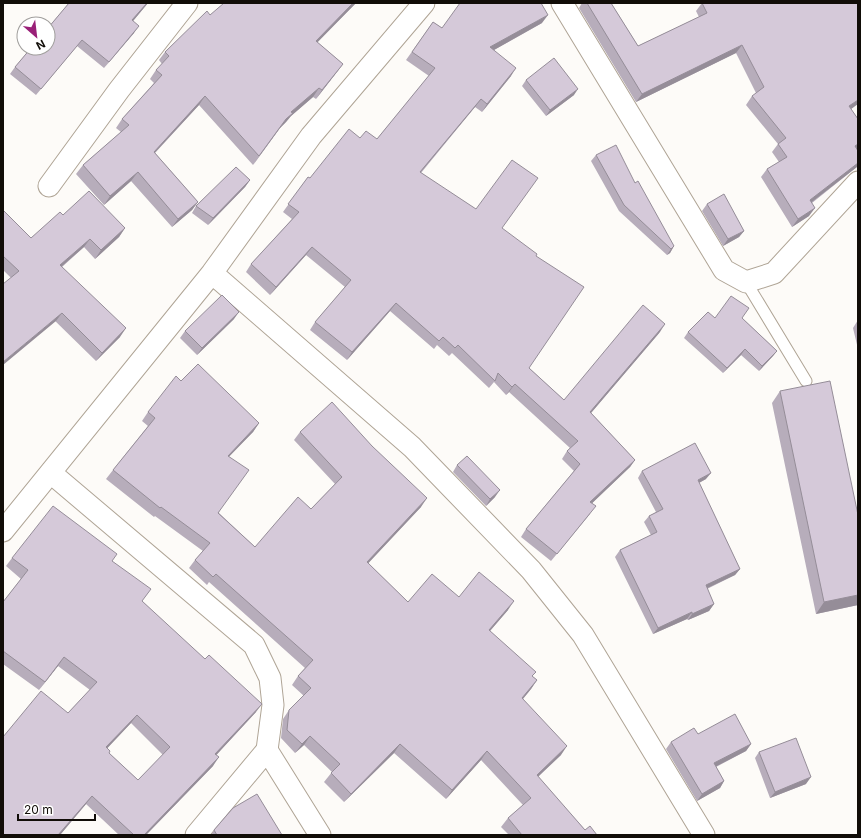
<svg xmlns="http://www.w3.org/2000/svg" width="861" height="838" viewBox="0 0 861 838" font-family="Inter,sans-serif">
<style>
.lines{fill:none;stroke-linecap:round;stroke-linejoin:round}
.service-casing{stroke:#afa495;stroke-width:13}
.minor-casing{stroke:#afa495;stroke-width:23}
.service{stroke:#fff;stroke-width:11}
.minor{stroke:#fff;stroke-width:21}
.wall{fill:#b7adbb;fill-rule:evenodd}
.shaded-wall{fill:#958d98}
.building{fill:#d5c9d9;stroke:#958d98;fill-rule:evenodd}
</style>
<rect width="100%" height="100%" fill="#fdfbf8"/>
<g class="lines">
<defs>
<path id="service" d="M746 282 806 381"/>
<path id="minor" d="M562 3 724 270 746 282 774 273 858 182
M49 186 119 90 187 3
M212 273 412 447 531 570 583 635 704 835
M51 473 254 645 270 678 273 705 267 750 196 835
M3 531 212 273 311 136 424 3
M267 750 320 835"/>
</defs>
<use href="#service" class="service-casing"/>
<use href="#minor" class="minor-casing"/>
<use href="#service" class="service"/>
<use href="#minor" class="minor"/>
</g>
<path class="wall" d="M69 3H148L133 21 134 33 104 68 77 46 36 95 10 74 15 67Z
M356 3 317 42 343 64 316 99 313 97 291 116 286 122 280 128 253 165 199 105 155 153 198 202 192 210 172 227 131 181 104 205 76 174 83 165 121 132 116 128 122 119 154 83 150 79 156 70 162 64 159 60 165 52 210 15Z
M582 3H611L638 46 699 17 696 11 702 3H858L851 109 858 119V149H857L858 151V166L812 203 809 216 792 227 761 177 767 169 779 162 772 152 778 144 746 105 752 96 756 93 736 53 636 102 579 8Z
M433 22 442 28 542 23 494 50 511 76 482 112 475 107 421 173 502 229 536 256 529 368 564 400 660 332 591 413 635 460 630 467 592 503 590 514 551 561 521 537 526 529 574 471 562 459 567 451 570 448 509 392 506 395 494 382 489 388 452 353 449 356 437 345 434 349 390 311 347 360 310 330 315 322 345 287 306 255 270 295 246 272 251 264 292 219 283 212 308 177 310 178 360 138 377 139 429 76 406 60Z
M526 80 574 95 546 116 522 86Z
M596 155 674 246 670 253 667 255 619 211 591 161Z
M250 180 245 187 208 225 192 213 196 206Z
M707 204 744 231 739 237 723 246 702 211Z
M3 210 31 238 63 215 125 228 119 237 95 259 84 247 62 267 120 337 96 361 3 270Z
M715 318H742L777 351 773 356 759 371 741 355 723 373 684 338 688 332Z
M234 319 197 355 180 338 185 331Z
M858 320V349L853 328Z
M181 381 259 423 253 432 229 456 219 513 255 547 311 509 335 484 294 440 300 432 421 507 368 563 408 602 459 597 508 610 490 631 532 676 537 680 531 689 523 699 561 755 538 777 585 830 597 835H509L501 827 508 818 523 805 481 760 446 799 394 753 344 802 324 782 332 772 304 745 295 753 281 738 283 719 289 710 304 696 292 685 298 676 305 668 209 582 207 585 189 568 195 560 203 551 155 516 154 517 106 479 113 470 148 426 142 421 148 412Z
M780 391 858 605 816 614 772 403Z
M457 465 495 497 486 506 453 472Z
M642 471 706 479 699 483 740 569 735 575 707 589 714 604 709 611 688 620 687 619 653 634 615 557 620 550 651 535 644 522 649 516 656 512 638 478Z
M12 558 112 561 142 601 256 712 216 755 213 766 146 835H119L86 804 60 835H3L68 713 90 690 58 666 39 690 3 664V602L21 579 6 566ZM131 723 163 755 138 780 109 753 107 748Z
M698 734 751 744 746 751 716 767 724 781 720 788 697 801 666 749 671 742Z
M759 752 806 784 770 798 755 758Z
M214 830 282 835H211Z"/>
<path class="shaded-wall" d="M147 3H148L128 27 132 20Z
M353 3H356L310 50 316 41Z
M548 15 542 23 485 55 490 47Z
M139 26 134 33 104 68Z
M742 45 736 53 636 102 642 94Z
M343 64 337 72 316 99 322 90Z
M516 68 511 76 482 112 487 104Z
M319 88 313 97 291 116 286 122 280 128 253 165 286 119 291 112Z
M578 89 574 95 546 116 550 110Z
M205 96 199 105 148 160 154 152Z
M481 99 475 107 414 180 420 172Z
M858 100V104L843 115 849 106Z
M858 144V149L849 155 855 146Z
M858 163V166L857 167 804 208 810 200Z
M138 172 131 181 104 205 110 196Z
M250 180 245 187 208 225 213 218Z
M198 202 192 210 172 227 178 219Z
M815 208 809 216 792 227 798 219Z
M125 228 119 237 95 259 101 250Z
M744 231 739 237 723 246 728 239Z
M90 239 84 247 54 273 60 265Z
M674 246 670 253 667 255 671 249Z
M312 247 306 255 270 295 276 287Z
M396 303 390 311 347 360 352 352Z
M239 312 234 319 197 355 202 348Z
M62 313 56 321 3 365V362Z
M665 324 660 332 585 420 590 412Z
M126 328 120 337 96 361 102 353Z
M745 349 741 355 723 373 727 368Z
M777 351 773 356 759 371 762 366Z
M515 384 509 392 506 395 512 387Z
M259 423 253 432 222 464 228 456Z
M635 460 630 467 585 510 590 502Z
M711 473 706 479 693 486 698 480Z
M500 490 495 497 486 506 490 499Z
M427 498 421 507 361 571 367 562Z
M740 569 735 575 701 591 706 585Z
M858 595V605L816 614 824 602Z
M514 601 508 610 483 639 489 630Z
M714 604 709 611 688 620 692 614Z
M692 612 687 619 653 634 658 628Z
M64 657 58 666 39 690 45 682Z
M537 680 531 689 516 707 522 698Z
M262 704 256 712 209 763 215 754Z
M137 715 131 723 100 756 106 747Z
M310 736 304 745 295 753 302 744Z
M400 744 394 753 344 802 351 794Z
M751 744 746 751 709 770 714 763Z
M567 746 561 755 530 784 537 775Z
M487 751 481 760 446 799 452 790Z
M219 757 213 766 146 835H144Z
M811 777 806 784 770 798 775 792Z
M724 781 720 788 697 801 702 794Z
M92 796 86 804 60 835H58Z"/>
<path class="building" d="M69 3H147L132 20 139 26 109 62 82 40 41 89 15 67 31 48H48V28Z
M224 3H353L316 41 343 64 322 90 319 88 291 112 293 113 286 119 259 156 205 96 154 152 198 202 178 219 138 172 110 196 83 165 129 125 122 119 162 75 156 70 169 56 165 52 207 11 210 15Z
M460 3H541L548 15 490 47 516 68 487 104 481 99 420 172 476 209 512 160 538 178 502 228 537 254 536 256 584 287 529 368 564 400 643 305 665 324 590 412 635 460 590 502 596 506 557 554 526 529 580 464 567 451 578 441 515 384 512 387 498 373 495 381 458 345 455 348 443 337 439 341 396 303 352 352 315 322 351 280 312 247 276 287 251 264 299 212 288 204 308 177 310 178 349 129 360 138 366 131 377 139 435 68 412 52 433 22 442 28Z
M587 3H611L638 46 707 13 702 3H858V100L849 106 858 119V144L855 146 858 151V163L810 200 815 208 798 219 767 169 787 157 778 144 786 138 752 96 764 87 742 45 642 94Z
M554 58 578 89 550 110 526 80Z
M616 145 635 183 638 181 674 246 671 249 624 205 596 155Z
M236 167 250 180 213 218 196 206Z
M89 191 125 228 101 250 90 239 60 265 126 328 102 353 62 313 3 362V284L19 271 3 256V210L31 238 60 212 63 215Z
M724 194 744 231 728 239 707 204Z
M222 295 239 312 202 348 185 331Z
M731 296 749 308 742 318 777 351 762 366 745 349 727 368 688 332 708 312 715 318Z
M198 364 259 423 228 456 249 470 218 513 255 547 298 497 311 509 342 477 300 432 332 402 372 446 427 498 367 562 408 602 432 574 459 597 479 572 514 601 489 630 536 672 532 676 537 680 522 698 567 746 537 775 585 830 590 826 597 835H522L508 818 531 798 487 751 452 790 400 744 351 794 331 773 340 764 310 736 302 744 287 730 289 710 311 688 298 676 313 660 216 574 213 577 195 560 210 543 161 507 160 508 113 470 155 418 148 412 176 376 181 381Z
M830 381 858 515V595L824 602 780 391Z
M695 443 711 473 698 480 740 569 706 585 714 604 692 614V612L658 628 620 550 657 532 649 516 663 509 642 471Z
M467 456 500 490 490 499 457 465Z
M53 506 117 554 112 561 151 589 142 601 205 659 209 655 262 704 215 754 219 757 144 835H134L92 796 58 835H3V737L41 691 68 713 97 682 64 657 45 682 3 651V602L28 570 12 558ZM137 715 170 747 138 780 109 753 110 751 106 747Z
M735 714 751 744 714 763 724 781 702 794 671 742 694 728 698 734Z
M796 738 811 777 775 792 759 752Z
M257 794 282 835H217L214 830 233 808Z"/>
<rect width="861" height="838" fill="none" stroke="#110d08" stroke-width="8"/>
<g transform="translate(36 36) rotate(152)"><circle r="19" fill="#ffffff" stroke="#a09e9c"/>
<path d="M0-3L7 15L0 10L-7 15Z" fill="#9a2078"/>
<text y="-6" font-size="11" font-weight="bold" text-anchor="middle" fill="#110d08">N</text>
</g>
<path d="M18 814v6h77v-6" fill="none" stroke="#110d08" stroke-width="2"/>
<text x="24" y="814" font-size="12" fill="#110d08" stroke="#ffffff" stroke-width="3" paint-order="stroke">20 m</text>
</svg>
